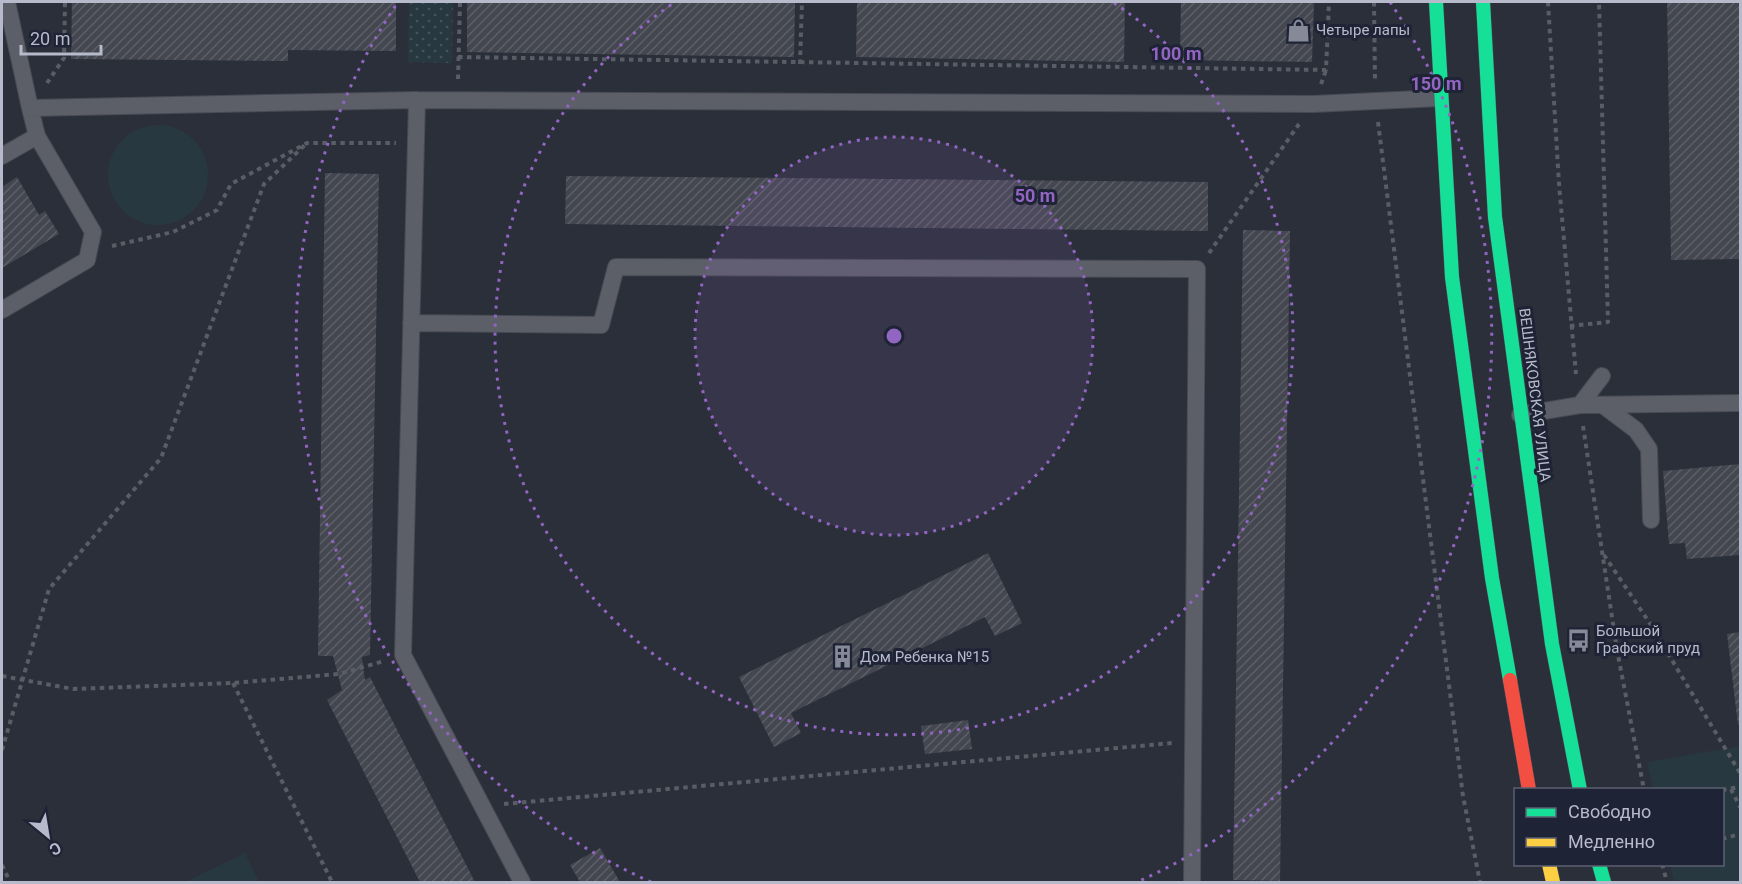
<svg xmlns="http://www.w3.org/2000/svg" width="1742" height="884" viewBox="0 0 1742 884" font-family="Roboto,sans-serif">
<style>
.grass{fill:url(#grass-dots)}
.park{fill:#283840}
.building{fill:url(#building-hatch)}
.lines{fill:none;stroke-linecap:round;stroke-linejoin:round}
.lane-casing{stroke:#474a53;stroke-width:18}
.fast-casing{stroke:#474a53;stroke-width:15}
.slow-casing{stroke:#474a53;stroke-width:15}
.jam-casing{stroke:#474a53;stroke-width:15}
.path{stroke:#595d65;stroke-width:4;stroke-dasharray:4.5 4.5;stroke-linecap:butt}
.lane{stroke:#5c5e68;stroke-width:16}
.fast{stroke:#16e098;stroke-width:14}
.slow{stroke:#ffcf43;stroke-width:14}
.jam{stroke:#f24e42;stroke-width:14}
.ring{fill:none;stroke:#9365c3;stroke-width:3;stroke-dasharray:3 6}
.labels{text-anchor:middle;stroke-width:6;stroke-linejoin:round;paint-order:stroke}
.poi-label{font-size:15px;fill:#b6baca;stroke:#1e2435;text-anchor:start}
.street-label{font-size:15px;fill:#b6baca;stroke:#1e2435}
.centre{fill:#9365c3;stroke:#1e2435;stroke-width:3}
.ring-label{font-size:18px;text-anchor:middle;font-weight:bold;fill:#9365c3;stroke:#1e2435;stroke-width:6;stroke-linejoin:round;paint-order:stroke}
</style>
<defs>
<pattern id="grass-dots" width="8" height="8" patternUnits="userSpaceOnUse" patternTransform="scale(1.5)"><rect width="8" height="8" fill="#283840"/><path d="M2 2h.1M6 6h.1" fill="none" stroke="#45535a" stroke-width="1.8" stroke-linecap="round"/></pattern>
<pattern id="building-hatch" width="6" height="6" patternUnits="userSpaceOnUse" patternTransform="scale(1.5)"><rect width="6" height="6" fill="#444750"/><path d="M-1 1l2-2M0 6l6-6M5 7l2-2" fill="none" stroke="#5d5f68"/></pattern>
</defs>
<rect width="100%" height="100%" fill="#2b2f3a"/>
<path class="grass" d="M409 2H453L452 63 408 62Z"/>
<path class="park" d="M108 175a50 50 0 1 1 100 0a50 50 0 1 1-100 0Z
M1740 746V882H1674L1670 865 1722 864V790L1653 789 1647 762Z
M245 853 259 882H185Z"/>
<path class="building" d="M72 2H396V51L288 50V61L71 59Z
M467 2H795L794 57 467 52Z
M857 2H1125L1124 62 856 57Z
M1181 2H1314L1312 62 1180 60Z
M1667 2H1740V259L1671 260Z
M325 173 379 174 370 655 362 657 363 668 365 680 370 677 475 882H420L327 700 342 690 333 656H318Z
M566 176 1208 182V231L565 224Z
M17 177 39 215 45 211 59 234 2 268V187Z
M1243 230 1290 231 1280 881 1233 880Z
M1740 464V555L1687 559 1685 543 1669 544 1663 471Z
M988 553 1022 623 995 636 985 617 791 713 801 733 774 747 739 677Z
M1740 632V725H1738L1727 634Z
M968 720 972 749 925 754 921 726Z
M600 848 620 882H580L570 865Z"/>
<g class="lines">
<defs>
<path id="lane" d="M7 2 30 108 417 100 1313 104 1440 98
M417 100 403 655 522 882
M2 156 37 136 30 108
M2 310 87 260 93 232 37 136
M411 323 601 325 616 267 1197 269 1192 882
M1580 405 1602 376
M1604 406 1636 430 1649 449 1651 520
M1520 415 1580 405 1740 403"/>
<path id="fast" d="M1436 2 1452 277 1492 578 1510 680
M1483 2 1495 217 1552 644 1580 790
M1599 864 1604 882"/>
<path id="slow" d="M1549 864 1553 882"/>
<path id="jam" d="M1510 680 1529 790"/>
</defs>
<use href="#lane" class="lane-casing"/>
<use href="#fast" class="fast-casing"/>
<use href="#slow" class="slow-casing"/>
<use href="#jam" class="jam-casing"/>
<path class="path" d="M1374 2 1375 82
M1548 2 1559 184 1576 374
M458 57 1326 70 1329 2
M800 64 802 2
M458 79 460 2
M47 83 64 58 65 2
M1321 84 1326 70
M1378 122 1463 796 1480 882
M112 246 173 232 217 210 231 184 307 143H396
M1209 253 1299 124
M1570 326 1608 322 1599 2
M1583 426 1617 650 1644 790
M1604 555 1649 622 1740 773
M2 676 73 689 233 683 339 674 384 661
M233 683 332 882
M2 750 49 589 161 458 264 184 307 143
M1731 789 1740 807
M1722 790 1740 787
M504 804 1172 743
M1722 839 1740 834
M1662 864 1667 882
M2 865 10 882"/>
<use href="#lane" class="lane"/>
<use href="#fast" class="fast"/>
<use href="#slow" class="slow"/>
<use href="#jam" class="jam"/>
</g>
<circle cx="894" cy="336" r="199" fill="#9365c3" fill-opacity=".12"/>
<g class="ring">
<circle cx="894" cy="336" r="199"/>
<path d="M1114 3A399 399 0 1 1 674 3"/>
<path d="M651 882A598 598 0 0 1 398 2M1390 2A598 598 0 0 1 1137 882"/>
</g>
<defs>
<symbol id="shop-bare" viewBox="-9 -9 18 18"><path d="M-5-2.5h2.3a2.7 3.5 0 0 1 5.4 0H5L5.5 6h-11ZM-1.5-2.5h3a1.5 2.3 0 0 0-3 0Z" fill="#858998" stroke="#1e2435" stroke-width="2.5" paint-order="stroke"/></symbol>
<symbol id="bus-bare" viewBox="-9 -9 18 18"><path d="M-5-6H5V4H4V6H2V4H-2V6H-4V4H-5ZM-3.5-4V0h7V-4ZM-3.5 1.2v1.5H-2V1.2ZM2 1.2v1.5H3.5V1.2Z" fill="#858998" stroke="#1e2435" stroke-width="2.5" paint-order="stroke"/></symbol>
<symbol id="building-bare" viewBox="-9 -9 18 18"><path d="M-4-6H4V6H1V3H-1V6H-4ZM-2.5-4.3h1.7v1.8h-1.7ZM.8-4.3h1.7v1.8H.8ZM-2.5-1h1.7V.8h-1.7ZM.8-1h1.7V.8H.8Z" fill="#858998" stroke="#1e2435" stroke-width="2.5" paint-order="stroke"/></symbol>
</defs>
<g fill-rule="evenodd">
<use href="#shop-bare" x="1282" y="14" width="33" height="33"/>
<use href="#bus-bare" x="1562" y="624" width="33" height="33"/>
<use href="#building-bare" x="826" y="640" width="33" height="33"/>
</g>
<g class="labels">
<g class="poi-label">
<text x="1316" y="35">Четыре лапы</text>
<text x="1596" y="636">Большой<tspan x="1596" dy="17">Графский пруд</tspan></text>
<text x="860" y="662">Дом Ребенка №15</text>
</g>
<g class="street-label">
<text transform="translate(1535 395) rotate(83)" y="5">ВЕШНЯКОВСКАЯ УЛИЦА</text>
</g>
</g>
<circle cx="894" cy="336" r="9" class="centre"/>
<g class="ring-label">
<text x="1176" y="60">100 m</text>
<text x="1436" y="90">150 m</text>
<text x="1035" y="202">50 m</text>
</g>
<rect width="1742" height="884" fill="none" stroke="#b6baca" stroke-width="6"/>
<rect x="1514" y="788" width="210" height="78" fill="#1e2435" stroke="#5b6071" stroke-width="1.5"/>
<rect x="1526" y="808" width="30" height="9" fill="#16e098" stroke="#5b6071" stroke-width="1.5"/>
<text x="1568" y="818" font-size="18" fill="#b6baca">Свободно</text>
<rect x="1526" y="838" width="30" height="9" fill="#ffcf43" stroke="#5b6071" stroke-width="1.5"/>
<text x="1568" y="848" font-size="18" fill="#b6baca">Медленно</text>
<g transform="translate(48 836) rotate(150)" stroke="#1e2435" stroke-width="4.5" paint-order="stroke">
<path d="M0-4.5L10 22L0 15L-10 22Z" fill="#b6baca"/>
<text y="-9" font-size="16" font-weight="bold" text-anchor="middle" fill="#b6baca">С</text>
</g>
<path d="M21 45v9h80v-9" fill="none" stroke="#b6baca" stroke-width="3"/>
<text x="30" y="45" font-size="18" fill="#b6baca" stroke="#1e2435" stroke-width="4.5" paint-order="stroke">20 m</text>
</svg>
